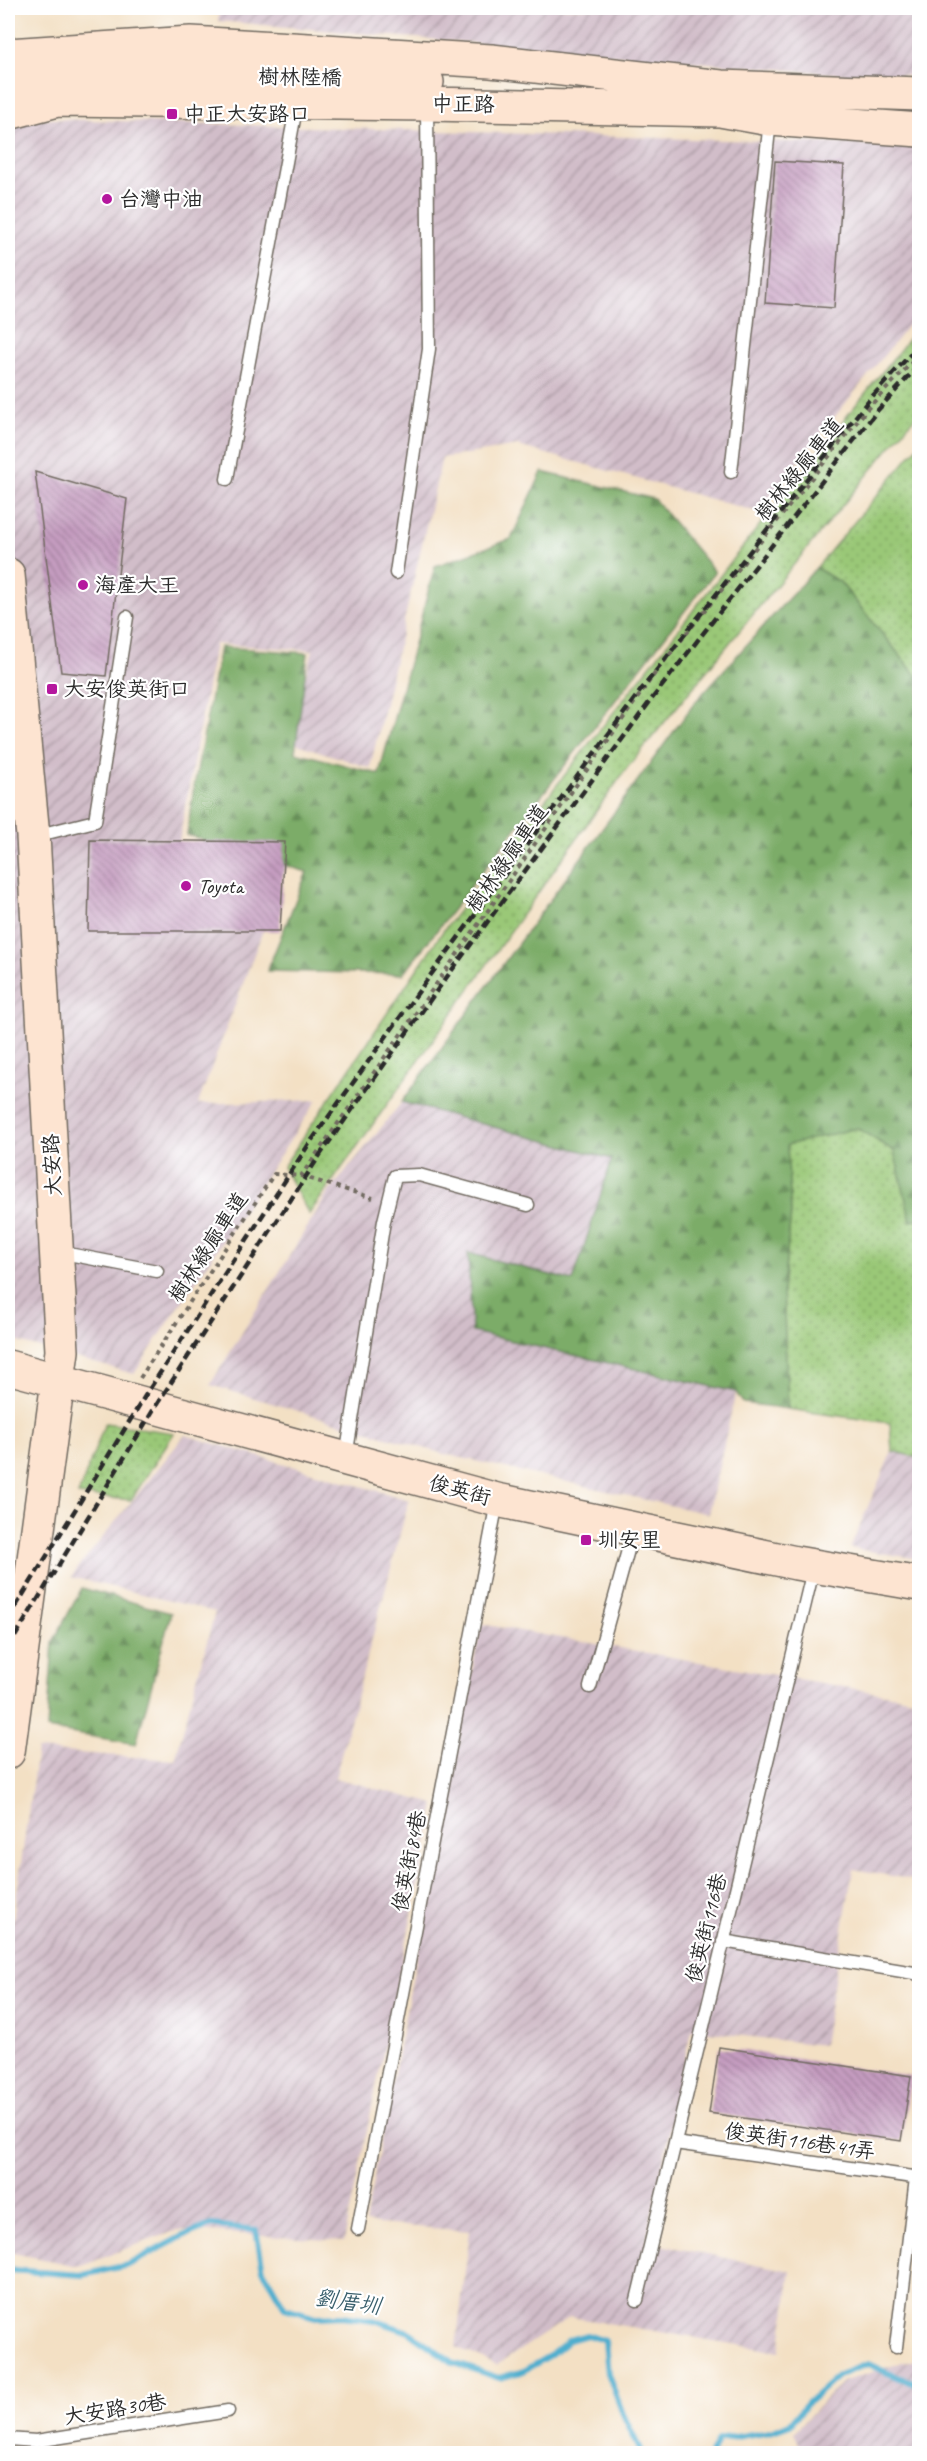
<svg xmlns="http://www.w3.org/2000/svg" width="927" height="2461" viewBox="0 0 927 2461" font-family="Caveat,'LXGW WenKai TC',sans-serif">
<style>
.industrial{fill:url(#industrial-furrows)}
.grass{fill:url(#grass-dots);stroke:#627a51;stroke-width:1.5}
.forest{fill:url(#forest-firs);stroke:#536c4a;stroke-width:1.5}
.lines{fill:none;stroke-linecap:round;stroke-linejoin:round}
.stream{stroke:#4faece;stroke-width:6}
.building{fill:url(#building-back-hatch)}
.lane-casing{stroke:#716a61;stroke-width:15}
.secondary-casing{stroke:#716a61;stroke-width:36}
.path{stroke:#716a61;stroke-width:4;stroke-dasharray:4.5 4.5;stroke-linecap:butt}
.lane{stroke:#fff;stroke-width:12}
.secondary{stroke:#fde4d1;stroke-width:33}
.rail{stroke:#2b2b2b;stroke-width:4.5;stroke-dasharray:9 4.5;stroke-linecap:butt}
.poi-dot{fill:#b5179e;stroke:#fff;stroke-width:2}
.labels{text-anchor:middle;stroke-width:4.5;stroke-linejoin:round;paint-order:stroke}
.street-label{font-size:21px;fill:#2b2b2b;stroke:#fff}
.poi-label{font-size:21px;fill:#2b2b2b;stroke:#fff;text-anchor:start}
.water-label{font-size:22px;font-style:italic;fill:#395f6c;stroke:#fff}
</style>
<defs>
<pattern id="industrial-furrows" width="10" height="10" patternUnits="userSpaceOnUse" patternTransform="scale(1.5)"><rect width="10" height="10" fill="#d1bdc9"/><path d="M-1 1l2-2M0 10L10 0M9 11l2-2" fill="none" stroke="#aa9aa3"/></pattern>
<pattern id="grass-dots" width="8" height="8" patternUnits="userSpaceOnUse" patternTransform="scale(1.5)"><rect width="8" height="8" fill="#9ac877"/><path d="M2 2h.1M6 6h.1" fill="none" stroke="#7ea362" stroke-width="1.8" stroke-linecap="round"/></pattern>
<pattern id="forest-firs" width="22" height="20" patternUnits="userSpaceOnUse" patternTransform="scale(1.5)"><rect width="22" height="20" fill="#7bac68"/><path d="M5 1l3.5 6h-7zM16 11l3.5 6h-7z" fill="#658c56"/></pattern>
<pattern id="building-back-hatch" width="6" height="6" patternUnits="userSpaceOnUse" patternTransform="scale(1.5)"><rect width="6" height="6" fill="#c59cc0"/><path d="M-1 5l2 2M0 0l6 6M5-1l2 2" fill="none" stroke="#a07f9c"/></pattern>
</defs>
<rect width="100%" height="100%" fill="#fff"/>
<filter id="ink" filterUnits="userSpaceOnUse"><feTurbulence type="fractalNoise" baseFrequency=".0167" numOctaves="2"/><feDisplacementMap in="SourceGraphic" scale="12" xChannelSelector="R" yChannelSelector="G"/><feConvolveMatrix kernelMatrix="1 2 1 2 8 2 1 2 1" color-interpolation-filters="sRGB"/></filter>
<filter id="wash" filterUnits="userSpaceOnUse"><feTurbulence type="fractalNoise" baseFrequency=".008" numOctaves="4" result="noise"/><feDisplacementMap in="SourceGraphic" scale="24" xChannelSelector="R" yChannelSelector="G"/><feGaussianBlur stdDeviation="1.35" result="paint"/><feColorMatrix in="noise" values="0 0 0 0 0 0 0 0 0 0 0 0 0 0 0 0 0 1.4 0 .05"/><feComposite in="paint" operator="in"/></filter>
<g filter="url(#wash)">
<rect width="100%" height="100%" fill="#f3e0c4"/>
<path class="industrial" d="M220 8H919V75H849L218 21Z
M23 118 919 146V312L758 512 518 446 442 458 370 768 288 741 313 650 215 644 179 842 290 858 198 1104 317 1100 134 1374 8 1339V130Z
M402 1102 612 1159 573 1281 472 1332 736 1392 708 1514 444 1454 210 1385 328 1193Z
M185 1435 409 1500 335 1778 435 1804 344 2241 178 2230 78 2266 8 2252V1956L37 1750 175 1760 215 1612 71 1577Z
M892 1451 919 1458V1559L850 1548Z
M481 1624 919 1700V1881L853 1869 823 2045 691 2030 646 2242 791 2271 780 2352 570 2317 497 2365 456 2347 470 2231 365 2223Z
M919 2360V2453H803L794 2432 842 2382 903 2362Z"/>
<path class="grass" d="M919 326V412L627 768 309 1214 283 1167 443 931 748 540Z
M919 445V679L840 582 816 568Z
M857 1128 895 1151 911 1220 919 1219V1458L892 1451 890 1423 788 1409 783 1289 791 1213 786 1144Z
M105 1423 174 1433 131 1500 78 1495Z"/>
<path class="forest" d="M542 472 654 499 715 572 403 974 267 971 307 872 187 835 193 792 220 647 308 653 295 752 379 774 435 566 511 539Z
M816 568 840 582 919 679 920 1219 911 1221 894 1151 857 1128 787 1145 791 1213 783 1289 788 1409 743 1403 736 1392 472 1332 468 1253 573 1281 612 1159 402 1102 696 701Z
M82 1588 171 1613 136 1744 47 1729 53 1642Z"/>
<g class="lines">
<path class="stream" d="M8 2270 83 2275 128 2265 183 2236 211 2225 256 2230 263 2270 285 2308 316 2317 342 2316 374 2320 409 2332 454 2363 499 2378 521 2372 551 2355 569 2340 587 2335 605 2341 608 2374 623 2414 642 2454
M711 2454 718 2440 770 2431 790 2424 807 2403 839 2375 868 2364 899 2378 920 2384"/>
</g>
<g id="blocks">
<path class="building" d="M775 161 844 165 834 308 765 303Z
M35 472 127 499 106 676 61 672Z
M90 840 285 842 280 931H88Z
M719 2047 911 2076 901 2141 709 2113Z"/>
</g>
</g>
<g filter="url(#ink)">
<use href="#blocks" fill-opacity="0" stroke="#716a61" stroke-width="1.5"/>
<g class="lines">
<defs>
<path id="lane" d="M731 472 770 121
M227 479 297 103
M396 573 429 349 427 106
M35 836 95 821 127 617
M58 1252 157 1271
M346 1457 384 1221 395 1176 419 1175 528 1205
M590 1687 628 1550 631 1531
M723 1941 920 1974
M675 2143 920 2178
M358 2229 497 1502
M637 2300 814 1566
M896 2347 916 2178
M8 2439 36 2441 228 2411"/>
<path id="secondary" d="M8 55 191 43 491 61 721 87 920 94
M8 86 53 75 320 77 427 82
M8 113 57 100 427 104 720 110 770 119 920 130
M8 575 33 836 62 1351 8 1752
M8 1367 497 1500 796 1563 920 1584"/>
</defs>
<use href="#lane" class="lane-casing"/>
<use href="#secondary" class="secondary-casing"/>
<path class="path" d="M301 1176 373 1198
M140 1378 274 1174 301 1176 658 669 868 408 920 354"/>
<use href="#lane" class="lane"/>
<use href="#secondary" class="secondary"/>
<path class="rail" d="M8 1619 145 1396 309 1144 424 984 641 690 868 401 920 344
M8 1648 157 1404 322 1152 435 993 651 700 877 411 920 364"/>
</g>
</g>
<g class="poi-dot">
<rect x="166" y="108" width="12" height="12" rx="3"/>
<circle cx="107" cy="199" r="6"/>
<circle cx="83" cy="585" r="6"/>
<rect x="46" y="683" width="12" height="12" rx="3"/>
<circle cx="186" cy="886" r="6"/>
<rect x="580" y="1534" width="12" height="12" rx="3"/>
</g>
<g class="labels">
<g class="street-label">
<text transform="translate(300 77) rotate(1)" y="7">樹林陸橋</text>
<text transform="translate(463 104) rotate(1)" y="7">中正路</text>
<text transform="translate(799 469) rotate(-51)" y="7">樹林綠廊車道</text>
<text transform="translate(507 858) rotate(-55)" y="7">樹林綠廊車道</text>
<text transform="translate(52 1165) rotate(-93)" y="7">大安路</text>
<text transform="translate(208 1247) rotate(-57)" y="7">樹林綠廊車道</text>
<text transform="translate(460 1490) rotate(15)" y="7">俊英街</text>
<text transform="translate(409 1861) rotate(-79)" y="7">俊英街84巷</text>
<text transform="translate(706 1928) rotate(-76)" y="7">俊英街116巷</text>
<text transform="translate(800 2141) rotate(8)" y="7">俊英街116巷41弄</text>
<text transform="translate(115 2409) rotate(-9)" y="7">大安路30巷</text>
</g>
<g class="poi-label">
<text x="184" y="121">中正大安路口</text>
<text x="119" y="206">台灣中油</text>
<text x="95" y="592">海產大王</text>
<text x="64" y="696">大安俊英街口</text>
<text x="198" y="893">Toyota</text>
<text x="598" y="1547">圳安里</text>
</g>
<g class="water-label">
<text transform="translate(348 2301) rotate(8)" y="8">劉厝圳</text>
</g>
</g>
<rect width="927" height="2461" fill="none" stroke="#fff" stroke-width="30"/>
</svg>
